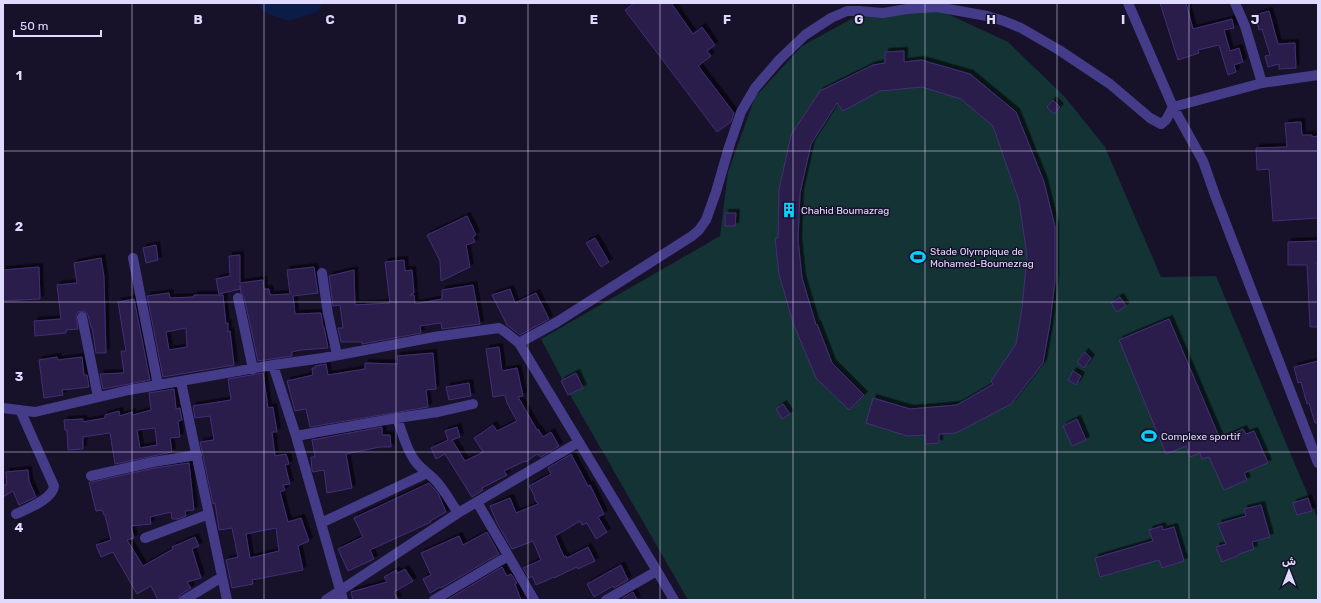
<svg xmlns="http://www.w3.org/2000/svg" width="1321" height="603" viewBox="0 0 1321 603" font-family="Rubik,'Noto Sans Arabic',sans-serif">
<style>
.pitch{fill:#133334}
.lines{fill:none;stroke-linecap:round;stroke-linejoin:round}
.river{stroke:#0b1c49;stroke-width:21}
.building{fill:#2a1d4b;stroke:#432f77;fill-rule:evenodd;filter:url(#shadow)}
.minor{stroke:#453c89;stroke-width:10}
.grid{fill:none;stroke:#e1daff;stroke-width:1;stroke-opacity:0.55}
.labels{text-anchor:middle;stroke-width:3;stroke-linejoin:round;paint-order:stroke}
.poi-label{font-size:10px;fill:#e1daff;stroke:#17112a;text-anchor:start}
.grid-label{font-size:13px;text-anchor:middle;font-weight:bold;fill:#e1daff;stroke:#17112a;stroke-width:3;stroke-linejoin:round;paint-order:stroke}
</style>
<defs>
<filter id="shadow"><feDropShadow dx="3.5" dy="-3.5" stdDeviation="0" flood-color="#0009"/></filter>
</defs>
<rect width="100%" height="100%" fill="#17112a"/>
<path class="pitch" d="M937 9 1008 42 1065 97 1105 147 1161 277 1216 276 1318 519V600H688L573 400 541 339 720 236 728 172 755 97 802 46 853 18Z"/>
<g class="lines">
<path class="river" d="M270 3 288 10 311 3"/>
</g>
<path class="building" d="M634 3H671L693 34 702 27 715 45 707 51 711 56 698 66 734 113 731 122 717 132 625 10Z
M1160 3H1186L1193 29 1232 19 1234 28 1224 30 1230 51 1239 48 1243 62 1234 65 1236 72 1228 75 1219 45 1198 50 1199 53 1178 60Z
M1269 11 1278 44 1295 43 1296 68 1279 69V64L1268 67 1265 56 1270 55 1262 29 1259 30 1255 15Z
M904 51V62L921 60 970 74 1016 112 1044 182 1055 227V280L1050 323 1043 363 1011 404 956 433 939 434V443L925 444V435L907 436 866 423 873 398 910 409 957 405 993 384 991 381 1016 344 1022 308 1027 256 1019 201 993 126 961 99 922 87 880 91 843 111 837 103 811 144 800 193 798 240 802 278 816 325 817 324 832 363 864 395 849 410 816 378 793 323 779 274 775 238H778L779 190 791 135 820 91 873 65 885 63V52Z
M1053 100 1060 107 1054 114 1047 107Z
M1301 122 1302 135H1312V137L1318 136V218L1273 221 1269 169 1257 170 1256 148 1287 147 1285 123Z
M725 213H736L735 226H725Z
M467 216 476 235 473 237 475 242 466 245 470 267 441 281 440 261 427 235Z
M595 238 609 262 601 267 586 243Z
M1318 241V262H1317L1318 327H1310L1307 265H1288V242Z
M156 245 158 260 146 263 143 248Z
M240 255V283L263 280 264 289H269L270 295 290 294 287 270 314 267 318 293 293 296 295 314 321 313 323 327H324L328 348 301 350 292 352V356L258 361 244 297 241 293 240 285V289L219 294 216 279 230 276 229 256Z
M101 258 104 277 106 353H96L92 327H91L88 315 84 311 78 312 76 315 78 329 66 330V333L35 336 34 321 61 319 57 285 77 283 74 263Z
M404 260 405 271 412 270 414 293 410 295H414L415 304 442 299V290L473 285 480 324 442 329 441 323 420 326 421 333 362 344V342H341L338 328H343L340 305 333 306 329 276 354 270 355 305 390 303 385 262Z
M39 267 40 299 3 301V270Z
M510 289 515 303 536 293 549 319 520 335 507 325 492 295Z
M169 293 170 298 194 297V295H223L226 324 228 323V332L230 331 234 365 163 377 147 296ZM186 328 187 347 169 350 166 332Z
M1120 297 1126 306 1117 312 1111 303Z
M134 299 150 380 103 389 100 374 124 373 121 351H126L118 302Z
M1169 319 1220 439 1243 429 1246 434 1254 431 1268 463 1244 473 1247 480 1224 490 1209 457 1202 459 1200 453 1190 457 1186 446 1166 454 1119 340Z
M499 347 502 371 517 368 523 396 518 397 537 430 538 429 543 437 551 432 559 446 541 457 537 454 526 462 525 461 504 471 507 475 482 488 483 490 472 497 445 454 436 459 431 448 448 440 445 431 457 427 460 437 452 440 465 461 483 452 474 438 493 425 497 431 517 421 507 403 505 395 493 397 486 349Z
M1085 352 1091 358 1084 368 1077 362Z
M433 353 436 389 426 390 428 407 310 427 306 409 295 411 287 381 313 375 312 368H315V366L326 364 328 375 365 369V363L398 364 397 356Z
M57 357 58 360 82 357 84 375H87L89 387 62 390 63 395 44 398 39 360Z
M1318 361V423H1315L1309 403 1307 404 1301 382 1298 383 1294 367Z
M1073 371 1081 376 1076 385 1068 380Z
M263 373 268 408 273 407 277 432H272L275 456 286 454 289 464 285 465 290 484 283 485 285 490 280 492 288 522 301 518 309 541 298 546 303 570 252 580 253 584 232 588 226 560 238 557 232 528 219 530 215 503 213 504 200 442 214 440 210 416 195 418 193 406 231 400 228 379ZM276 528 279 551 250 558 246 534Z
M576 373 583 388 568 395 561 381Z
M469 383 471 396 449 400 446 387Z
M174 389 176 409 180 408 182 420 178 421 180 437 170 438 172 452 115 464 110 433H109L83 437V449L68 450 67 430H65L64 420 83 419V422L105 418V415L119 411 120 416 132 412 133 415 151 410 149 393ZM155 428 157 445 140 448 137 430Z
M783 404 790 414 782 419 776 409Z
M1077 419 1086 440 1072 446 1063 426Z
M382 427V435H390L391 447H380L346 454 352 488 327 493 324 470 313 472 312 470 311 457H315L312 440Z
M571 454 588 486 590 485 604 514 598 517 607 532 596 539 587 523 582 525 580 521 555 536 564 557 566 556 567 558 588 547 595 561 578 569 577 567 554 578V577L536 585 532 576 529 578 523 568 541 560 533 541 512 549 497 523 490 506 510 498 516 513 538 504 534 498 535 497 529 486 551 474 548 468Z
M189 463 194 510 185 511 186 516 178 519H172L171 512 150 517 151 524 131 526 134 538 127 540 143 566 173 549 172 547 195 537 199 546 192 549 201 578 187 582 191 588 180 595 178 600H158L151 586 137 594 113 552 101 557 96 545 111 540 105 515H104L102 510 96 511 89 482H92L154 468Z
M28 470 29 481 36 497 19 505 13 491 3 497V486L7 484 6 472Z
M429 483 438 493 446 512 430 521 431 522 370 550 374 559 348 571 338 549 363 537 354 518Z
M1308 498 1312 511 1297 515 1293 503Z
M1261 505 1270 537 1252 542 1254 549 1239 554V555L1222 562 1216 547 1226 544 1218 524 1246 516 1244 509Z
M1162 526 1163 530 1174 527 1184 561 1162 568 1159 560 1100 577 1095 558 1153 541 1149 530Z
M487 532 499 554 441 588 440 587 430 593 423 579 431 575 421 553 459 536 463 545Z
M621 565 628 580 614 588 613 586 594 597 587 584Z
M502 567 507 576 511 574 517 583 515 584 521 600H447Z
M405 569 413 581 394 592 398 600H353L351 592 387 582 384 577 396 570 398 573Z
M633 592 637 600H624L623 598Z"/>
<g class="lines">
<path class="minor" d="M1235 3 1245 26 1262 83
M1318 75 1262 83 1173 107 1203 161 1216 198 1318 463
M133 258 158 385
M322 273 328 314 337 355
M238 298 253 369
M82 317 98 397
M519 343 557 322 692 236 699 230 706 220 716 192 729 147 741 112 755 88 779 60 805 35 831 18 847 11H859L883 13 907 9 937 7 987 16 1004 21 1021 28 1059 50 1110 84 1150 118 1161 124 1166 120 1173 107 1128 3
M273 365 296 436 343 600
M181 382 227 600
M3 408 35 412 129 390 273 365 323 358 434 337 499 328 504 331 519 343 657 571 674 600
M397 418C402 432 406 449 415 461 420 468 427 472 433 478 443 487 450 501 458 513
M296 436 397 418 438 412 473 404
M91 476 153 462 197 455
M477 502 534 600
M16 514C27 509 53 499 54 486L20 410
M321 523 427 473
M145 538 209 514
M184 600 222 577
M326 600 458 513 579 442
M434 600 508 556
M606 600 657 571"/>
</g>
<path class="grid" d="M132 3V600M264 3V600M396 3V600M528 3V600M660 3V600M793 3V600M925 3V600M1057 3V600M1189 3V600M3 151H1318M3 302H1318M3 452H1318"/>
<defs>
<symbol id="building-bare" viewBox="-9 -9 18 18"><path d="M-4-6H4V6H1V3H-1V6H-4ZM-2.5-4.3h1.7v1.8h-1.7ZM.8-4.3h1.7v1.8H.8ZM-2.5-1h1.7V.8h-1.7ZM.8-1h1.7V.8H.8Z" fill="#06d2ff" stroke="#17112a" stroke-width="2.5" paint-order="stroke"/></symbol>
<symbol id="stadium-bare" viewBox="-9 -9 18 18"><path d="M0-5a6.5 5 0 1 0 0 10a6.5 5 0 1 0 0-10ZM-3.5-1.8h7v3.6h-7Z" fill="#06d2ff" stroke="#17112a" stroke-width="2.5" paint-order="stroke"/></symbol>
</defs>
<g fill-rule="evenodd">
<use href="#building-bare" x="778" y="199" width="22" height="22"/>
<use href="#stadium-bare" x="907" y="246" width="22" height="22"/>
<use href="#stadium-bare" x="1138" y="425" width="22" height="22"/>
</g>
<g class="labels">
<g class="poi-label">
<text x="801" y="214">Chahid Boumazrag</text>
<text x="930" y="255">Stade Olympique de<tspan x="930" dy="12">Mohamed-Boumezrag</tspan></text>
<text x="1161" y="440">Complexe sportif</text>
</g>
</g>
<g class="grid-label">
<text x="198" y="24">B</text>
<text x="330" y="24">C</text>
<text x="462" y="24">D</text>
<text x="594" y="24">E</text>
<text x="727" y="24">F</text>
<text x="859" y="24">G</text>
<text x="991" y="24">H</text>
<text x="1123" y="24">I</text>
<text x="1255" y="24">J</text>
<text x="19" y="80">1</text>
<text x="19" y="231">2</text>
<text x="19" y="381">3</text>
<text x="19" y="532">4</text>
</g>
<rect width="1321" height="603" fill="none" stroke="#e1daff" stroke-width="8"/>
<g transform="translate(1289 571)" stroke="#17112a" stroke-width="3" paint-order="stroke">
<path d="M0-3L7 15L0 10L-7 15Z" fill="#e1daff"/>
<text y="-6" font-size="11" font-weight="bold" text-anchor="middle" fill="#e1daff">ش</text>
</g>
<path d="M14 30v6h87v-6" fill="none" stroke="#e1daff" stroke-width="2"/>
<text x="20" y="30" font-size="12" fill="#e1daff" stroke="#17112a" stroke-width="3" paint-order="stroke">50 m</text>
</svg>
